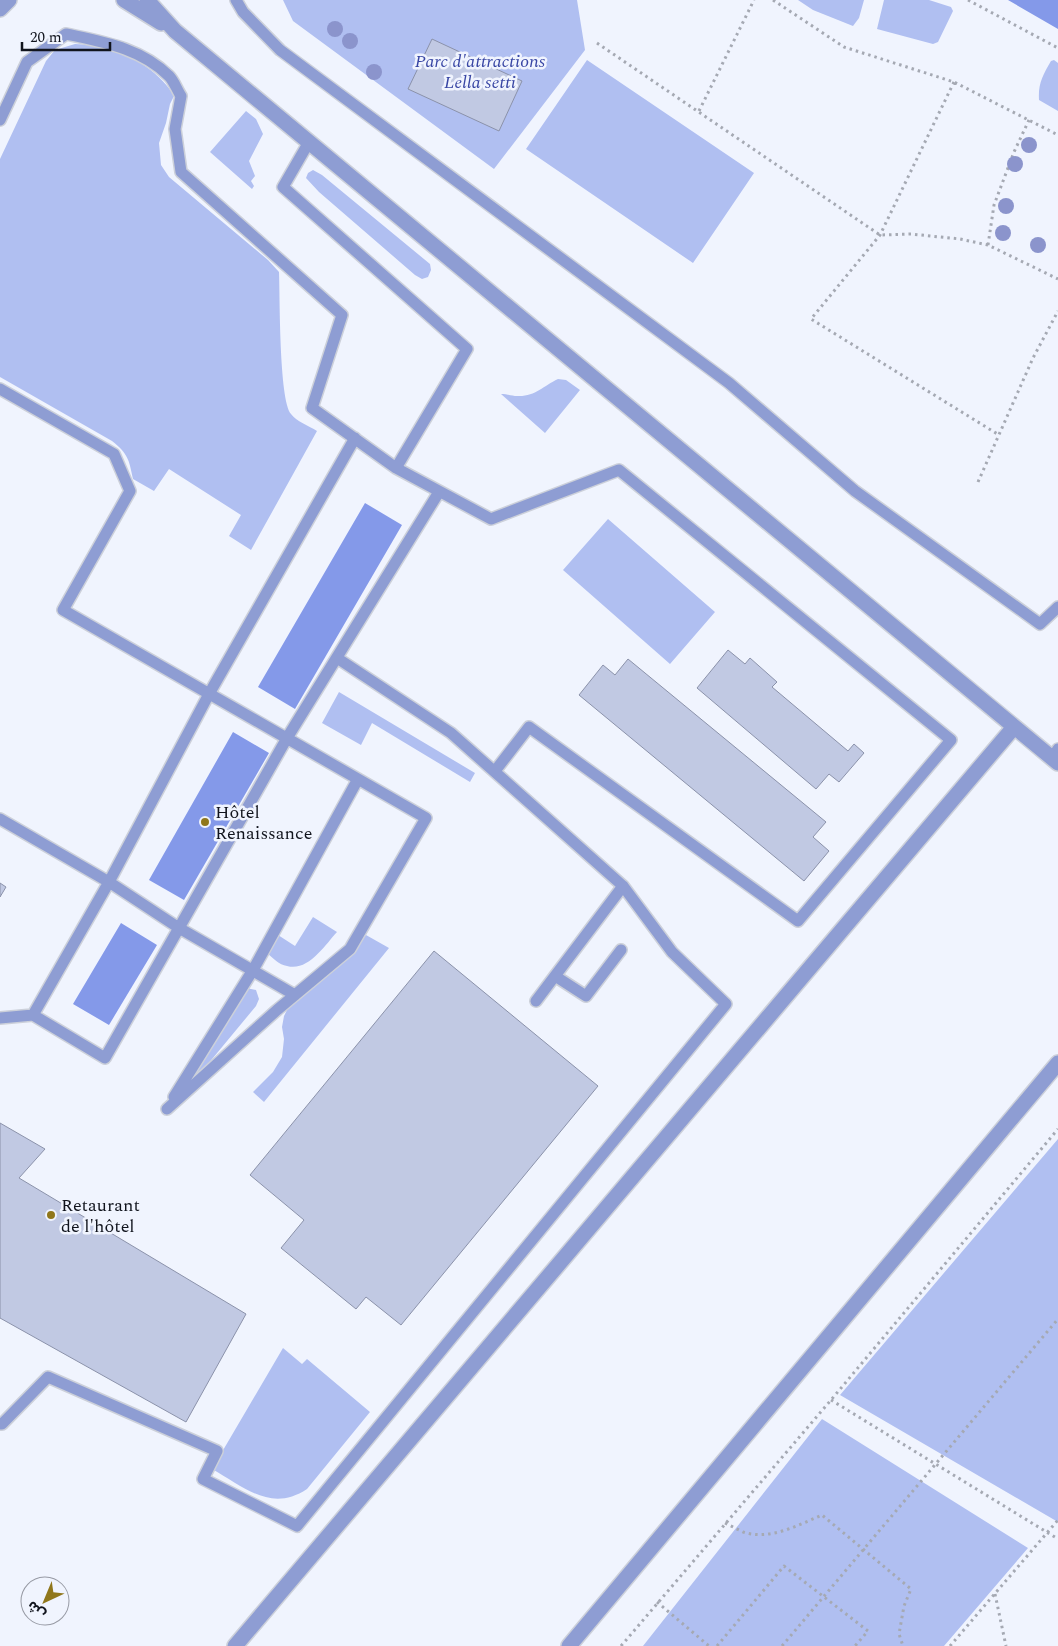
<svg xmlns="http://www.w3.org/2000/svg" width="1058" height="1646" viewBox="0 0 1058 1646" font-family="Spectral,'Noto Sans Arabic',serif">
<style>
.green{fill:#b0bff1}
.water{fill:#8499e9}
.building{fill:#c1c9e3;stroke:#8b92aa}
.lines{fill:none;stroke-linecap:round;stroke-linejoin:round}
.lane-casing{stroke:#ccd0da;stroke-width:14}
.street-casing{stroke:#ccd0da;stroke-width:18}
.path{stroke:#a5a9b3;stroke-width:3;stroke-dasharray:2.5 4;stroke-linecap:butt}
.lane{stroke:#8e9dd3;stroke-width:11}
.street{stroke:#8e9dd3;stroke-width:15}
.tree{fill:#8b94cc}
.poi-dot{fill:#90771c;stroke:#f0f4fe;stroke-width:2}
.labels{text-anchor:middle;stroke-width:5;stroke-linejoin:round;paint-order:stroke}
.park-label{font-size:18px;font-style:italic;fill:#3846a4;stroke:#f0f4fe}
.poi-label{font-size:18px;fill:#11141d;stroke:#f0f4fe;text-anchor:start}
</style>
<rect width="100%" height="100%" fill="#f0f4fe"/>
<path class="green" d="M283 0H577L585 50 494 169 293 21Z
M798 0H864L859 18 853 26 813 10Z
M884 0H929L951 7 953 11 938 42 933 44 877 29Z
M75 44C86 45 99 44 110 47 131 54 164 76 174 96L170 104 166 123 159 143 161 165 169 177 268 260 279 272C280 296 279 399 291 414 296 421 309 426 317 431L251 550 229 536 241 515 169 469 154 491 133 479C129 459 128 454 112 441L0 377V159L46 61 55 50Z
M587 60 754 173 693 263 526 149Z
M1054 60 1058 63V111L1039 100C1038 83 1043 75 1051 61Z
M246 111 256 119 263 134 249 161 255 176 251 181 254 186 252 189 210 152Z
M313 170 322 175 430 264 431 270 428 277 422 279 415 275 319 192 306 178 308 173Z
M558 379 566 380 580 390 545 433 501 394C507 394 512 396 517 396 535 397 543 386 558 379Z
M608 519 715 612 670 664 563 570Z
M339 692 475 773 470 782 372 723 361 745 322 723Z
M313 917 337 932C325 945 308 972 287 966 279 965 273 958 267 953L278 935 295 946Z
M366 935 389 948 264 1102 253 1092 273 1072 282 1057 284 1039 282 1027 284 1016 290 1004 347 958Z
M246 988 256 990 259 999 256 1006 208 1064 185 1088Z
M1058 1139V1522L840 1395Z
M283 1348 302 1364 307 1359 370 1412 307 1489C271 1513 244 1487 212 1469Z
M822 1419 1028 1548 944 1646H643Z"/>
<path class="water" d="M1008 0H1058V29Z
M365 503 402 525 295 709 258 687Z
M233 732 269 753 184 900 149 880Z
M121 923 157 945 109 1025 73 1004Z"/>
<path class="building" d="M432 39 522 81 499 131 408 89Z
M728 650 745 664 750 658 777 682 772 687 848 751 854 744 864 753 839 782 829 774 816 789 697 688Z
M628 659 826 822 813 837 829 851 804 881 579 695 603 665 615 675Z
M0 883 6 887 0 897Z
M434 951 598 1086 401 1325 366 1297 356 1309 281 1248 304 1220 250 1175Z
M0 1123 45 1149 19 1178 246 1314 186 1422 0 1318Z"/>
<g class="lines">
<defs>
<path id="lane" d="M236 0 243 12 280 50 729 383 855 491 1040 624 1058 607
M0 120 27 62 66 34C103 42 141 48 169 76 174 81 177 90 181 96L175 129 181 172 342 315 312 408 396 468 491 519 619 470 951 740 798 921 529 727 495 771
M309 142 283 187 467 349 396 468
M0 389 114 454 130 491 63 610 426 818 350 949 277 1010 167 1109
M1052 758 1058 749
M0 819 109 882 179 928 295 995
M555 976 586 996 621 950
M536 1001 623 886
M33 1015 109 882 209 694 355 438
M0 1018 33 1015 105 1058 287 738 439 492
M174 1097 253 970 358 779
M0 1424H2L48 1377 217 1451 203 1479 297 1526 726 1004 672 952 623 886 451 733 337 658"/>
<path id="street" d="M124 0 161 23
M147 0 175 31 1058 763
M0 9 9 0
M235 1646 1014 727
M569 1646 1058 1063"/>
</defs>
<use href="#lane" class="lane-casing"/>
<use href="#street" class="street-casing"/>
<path class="path" d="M773 0 844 47 954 82 1058 135
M968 0 1058 48
M597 43 880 235 911 234 960 239 988 245 1058 279
M954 82 880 235 811 319 999 435
M699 111 754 0
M988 245 994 205 1014 152 1029 120
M978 482 1033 358 1058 311
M831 1400 1058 1539
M725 1523C731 1526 737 1529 743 1532 770 1541 798 1525 822 1515L911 1589 904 1606 899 1634 903 1646
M995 1594 1006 1646
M657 1602 709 1646
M621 1646 831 1400 1058 1129
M717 1646 784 1566 868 1631 855 1646
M782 1646 1058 1319
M950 1646 1058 1520"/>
<use href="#lane" class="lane"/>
<use href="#street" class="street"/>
</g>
<g class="tree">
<circle cx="335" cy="29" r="8"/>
<circle cx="350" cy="41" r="8"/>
<circle cx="374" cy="72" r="8"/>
<circle cx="1029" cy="145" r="8"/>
<circle cx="1015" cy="164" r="8"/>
<circle cx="1006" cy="206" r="8"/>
<circle cx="1003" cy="233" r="8"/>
<circle cx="1038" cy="245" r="8"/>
</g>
<g class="poi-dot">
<circle cx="205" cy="822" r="5"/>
<circle cx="51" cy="1215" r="5"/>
</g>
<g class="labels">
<g class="park-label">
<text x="480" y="67">Parc d'attractions<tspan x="480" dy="21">Lella setti</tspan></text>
</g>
<g class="poi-label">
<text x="215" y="818">Hôtel<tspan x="215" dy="21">Renaissance</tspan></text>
<text x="61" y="1211">Retaurant<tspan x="61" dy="21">de l'hôtel</tspan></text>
</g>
</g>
<g transform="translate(45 1601) rotate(224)"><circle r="24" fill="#f0f4fe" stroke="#979aa4"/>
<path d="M0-4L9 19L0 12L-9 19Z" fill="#90771c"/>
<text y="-8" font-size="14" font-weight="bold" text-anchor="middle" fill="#11141d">ش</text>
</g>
<path d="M22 42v8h88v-8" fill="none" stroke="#11141d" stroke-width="2.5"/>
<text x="30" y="42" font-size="15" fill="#11141d" stroke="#f0f4fe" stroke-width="4" paint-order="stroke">20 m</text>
</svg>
